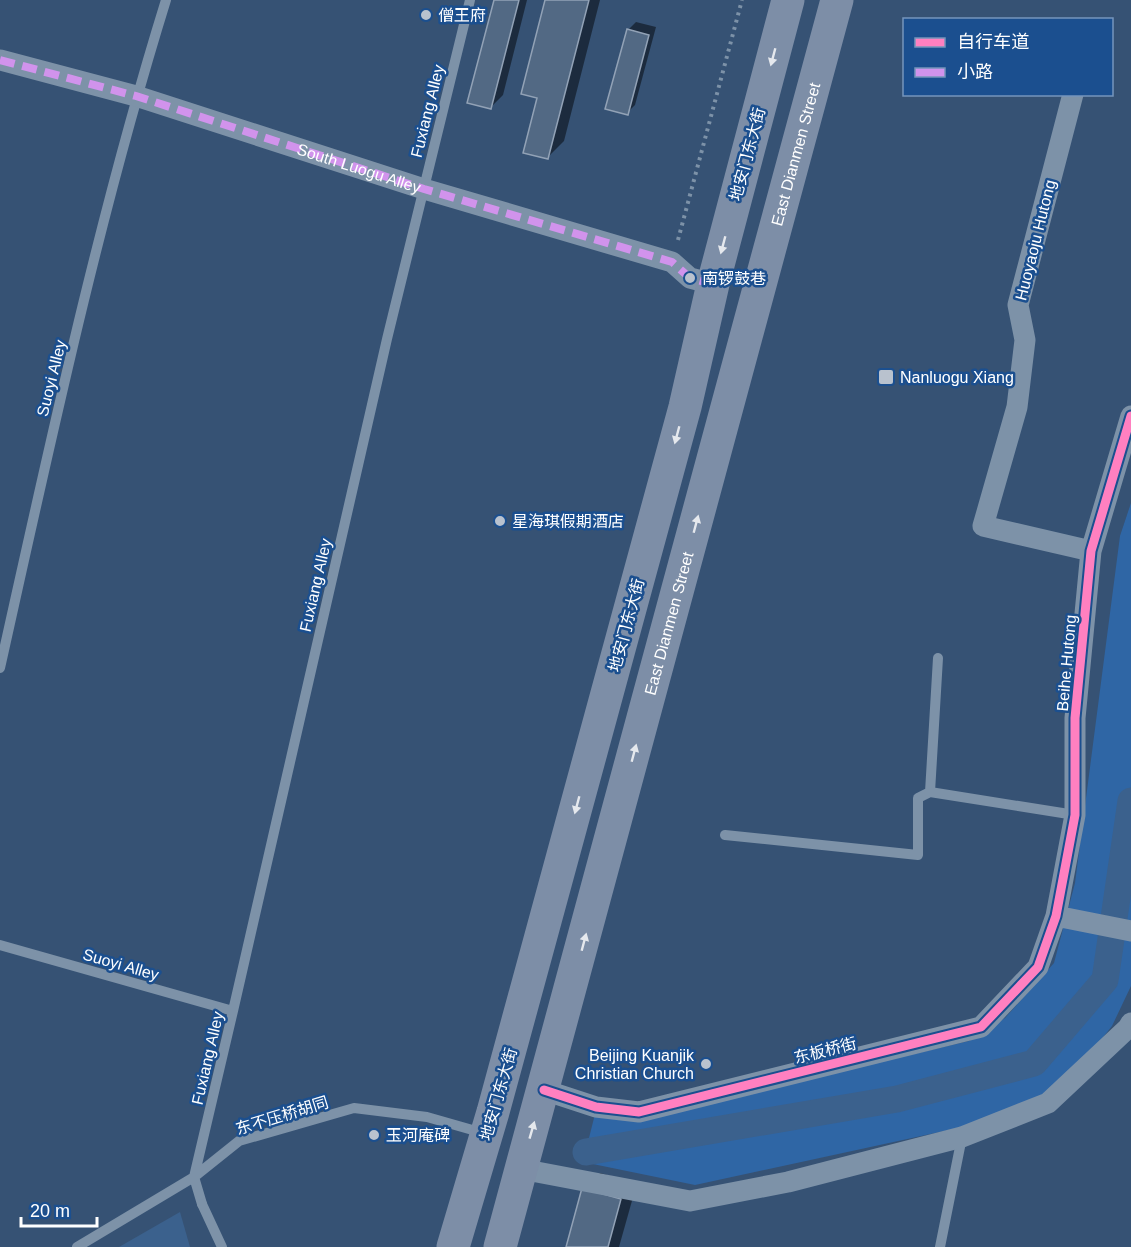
<svg xmlns="http://www.w3.org/2000/svg" width="1131" height="1247" viewBox="0 0 1131 1247" font-family="Helvetica,'Noto Sans SC',sans-serif">
<style>
.green{fill:#2f66a5}
.water{fill:#3b618d}
.shadow{fill:#0007}
.lines{fill:none;stroke-linecap:round;stroke-linejoin:round}
.canal{stroke:#3b618d;stroke-width:27}
.building{fill:#526984;stroke:#92a2b6;stroke-width:1.5}
.path{stroke:#7d92a8;stroke-width:4;stroke-dasharray:3 4.5;stroke-linecap:butt}
.lane{stroke:#7d92a8;stroke-width:10}
.street{stroke:#7d92a8;stroke-width:21}
.primary{stroke:#7d8ea7;stroke-width:33}
.lane-bridge{stroke:#7d92a8;stroke-width:10}
.quiet{stroke:#d193ec;stroke-width:8;stroke-dasharray:15 8;stroke-linecap:butt}
.cycleway-casing{stroke:#1b4f8f;stroke-width:13}
.cycleway{stroke:#ff80c0;stroke-width:9}
.oneway{fill:#e5e8ed}
.poi-dot{fill:#b9c2ce;stroke:#1b4f8f;stroke-width:2}
.labels{text-anchor:middle;stroke-width:5;stroke-linejoin:round;paint-order:stroke}
.poi-label{font-size:16px;fill:#fff;stroke:#1b4f8f;text-anchor:start}
.street-label{font-size:16px;fill:#fff;stroke:#1b4f8f}
</style>
<rect width="100%" height="100%" fill="#365274"/>
<path class="green" d="M1131 503V986L1112 1026 1061 1090 995 1120 695 1185 583 1162 595 1114 685 1108 969 1041 1005 1018 1054 963 1075 883 1120 536Z"/>
<path class="water" d="M180 1212 190 1247H119Z"/>
<path class="shadow" d="M495 0H527L503 95 491 107Z
M546 0H600L564 141 548 157 539 97Z
M636 22 656 27 635 105 627 113 628 30Z
M600 1173 637 1183 619 1247H568L584 1189Z"/>
<g class="lines">
<path class="canal" d="M586 1152 897 1099 1034 1063 1105 980 1131 801"/>
</g>
<path class="building" d="M494 0H519L491 109 467 103Z
M545 0H589L548 159 523 153 537 98 521 94Z
M627 29 649 35 628 115 605 109Z
M582 1188 621 1199 608 1247H566Z"/>
<g class="lines">
<path class="path" d="M678 240 742 0"/>
<path class="lane" d="M938 658 930 792 1075 815
M0 668C50 444 98 219 166 0
M725 835 918 855V798L930 792
M0 945 233 1011
M202 1204 194 1177 233 1011 387 339 470 0
M77 1247 194 1177 239 1141 354 1108 427 1117 483 1133
M940 1247 962 1137"/>
<path class="street" d="M0 60 136 96 424 189 672 262 690 278 713 284
M1073 94 1018 305 1025 340 1017 407 983 526 1091 551
M1056 916 1131 931
M544 1090 596 1107 639 1112 981 1027 1038 967 1056 916 1075 815V718L1091 551 1131 416
M521 1169 690 1201 788 1182 962 1137 1048 1103 1128 1028 1131 1023"/>
<g class="primary">
<path d="M453 1247 493 1112 685 407 713 284 788 0"/>
<path id="s1" d="M500 1247 837 0"/>
</g>
<path class="lane-bridge" d="M202 1204 222 1247"/>
<path class="quiet" id="s2" d="M0 60 136 96 424 189 672 262 690 278 713 284"/>
<defs>
<path id="cycleway" d="M544 1090 596 1107 639 1112 981 1027 1038 967 1056 916 1075 815V718L1091 551 1131 416"/>
</defs>
<use href="#cycleway" class="cycleway-casing"/>
<use href="#cycleway" class="cycleway"/>
</g>
<defs><path id="oneway-solid" d="M-6-.8H1V-3.2L6.5 0L1 3.2V.8H-6Z" transform="scale(1.5)"/></defs>
<g class="oneway">
<use href="#oneway-solid" transform="translate(773 57) rotate(105)"/>
<use href="#oneway-solid" transform="translate(723 245) rotate(105)"/>
<use href="#oneway-solid" transform="translate(677 435) rotate(105)"/>
<use href="#oneway-solid" transform="translate(696 524) rotate(-75)"/>
<use href="#oneway-solid" transform="translate(634 753) rotate(-75)"/>
<use href="#oneway-solid" transform="translate(577 805) rotate(105)"/>
<use href="#oneway-solid" transform="translate(584 942) rotate(-75)"/>
<use href="#oneway-solid" transform="translate(532 1130) rotate(-74)"/>
</g>
<g class="poi-dot">
<circle cx="426" cy="15" r="6"/>
<circle cx="690" cy="278" r="6"/>
<rect x="878" y="369" width="16" height="16" rx="3"/>
<circle cx="500" cy="521" r="6"/>
<circle cx="706" cy="1064" r="6"/>
<circle cx="374" cy="1135" r="6"/>
</g>
<g class="labels">
<g class="poi-label">
<text x="438" y="21">僧王府</text>
<text x="702" y="284">南锣鼓巷</text>
<text x="900" y="383">Nanluogu Xiang</text>
<text x="512" y="527">星海琪假期酒店</text>
<text x="694" y="1061" text-anchor="end">Beijing Kuanjik<tspan x="694" dy="18">Christian Church</tspan></text>
<text x="386" y="1141">玉河庵碑</text>
</g>
<g class="street-label">
<text transform="translate(427 111) rotate(-76)" y="6">Fuxiang Alley</text>
<text transform="translate(747 154) rotate(-75)" y="6">地安门东大街</text>
<text dy="6" stroke="none"><textPath href="#s1" startOffset="1132">East Dianmen Street</textPath></text>
<text dy="6" stroke="none"><textPath href="#s2" startOffset="375">South Luogu Alley</textPath></text>
<text transform="translate(1035 240) rotate(-76)" y="6">Huoyaoju Hutong</text>
<text transform="translate(51 378) rotate(-76)" y="6">Suoyi Alley</text>
<text transform="translate(315 585) rotate(-77)" y="6">Fuxiang Alley</text>
<text dy="6" stroke="none"><textPath href="#s1" startOffset="646">East Dianmen Street</textPath></text>
<text transform="translate(626 625) rotate(-75)" y="6">地安门东大街</text>
<text transform="translate(1066 663) rotate(-85)" y="6">Beihe Hutong</text>
<text transform="translate(121 964) rotate(16)" y="6">Suoyi Alley</text>
<text transform="translate(825 1050) rotate(-14)" y="6">东板桥街</text>
<text transform="translate(207 1058) rotate(-77)" y="6">Fuxiang Alley</text>
<text transform="translate(498 1094) rotate(-74)" y="6">地安门东大街</text>
<text transform="translate(282 1115) rotate(-17)" y="6">东不压桥胡同</text>
</g>
</g>
<rect x="903" y="18" width="210" height="78" fill="#1b4f8f" stroke="#7695bc" stroke-width="1.5"/>
<rect x="915" y="38" width="30" height="9" fill="#ff80c0" stroke="#7695bc" stroke-width="1.5"/>
<text x="957" y="48" font-size="18" fill="#ffffff">自行车道</text>
<rect x="915" y="68" width="30" height="9" fill="#d193ec" stroke="#7695bc" stroke-width="1.5"/>
<text x="957" y="78" font-size="18" fill="#ffffff">小路</text>
<path d="M21 1217v9h76v-9" fill="none" stroke="#ffffff" stroke-width="3"/>
<text x="30" y="1217" font-size="18" fill="#ffffff" stroke="#1b4f8f" stroke-width="4.5" paint-order="stroke">20 m</text>
</svg>
